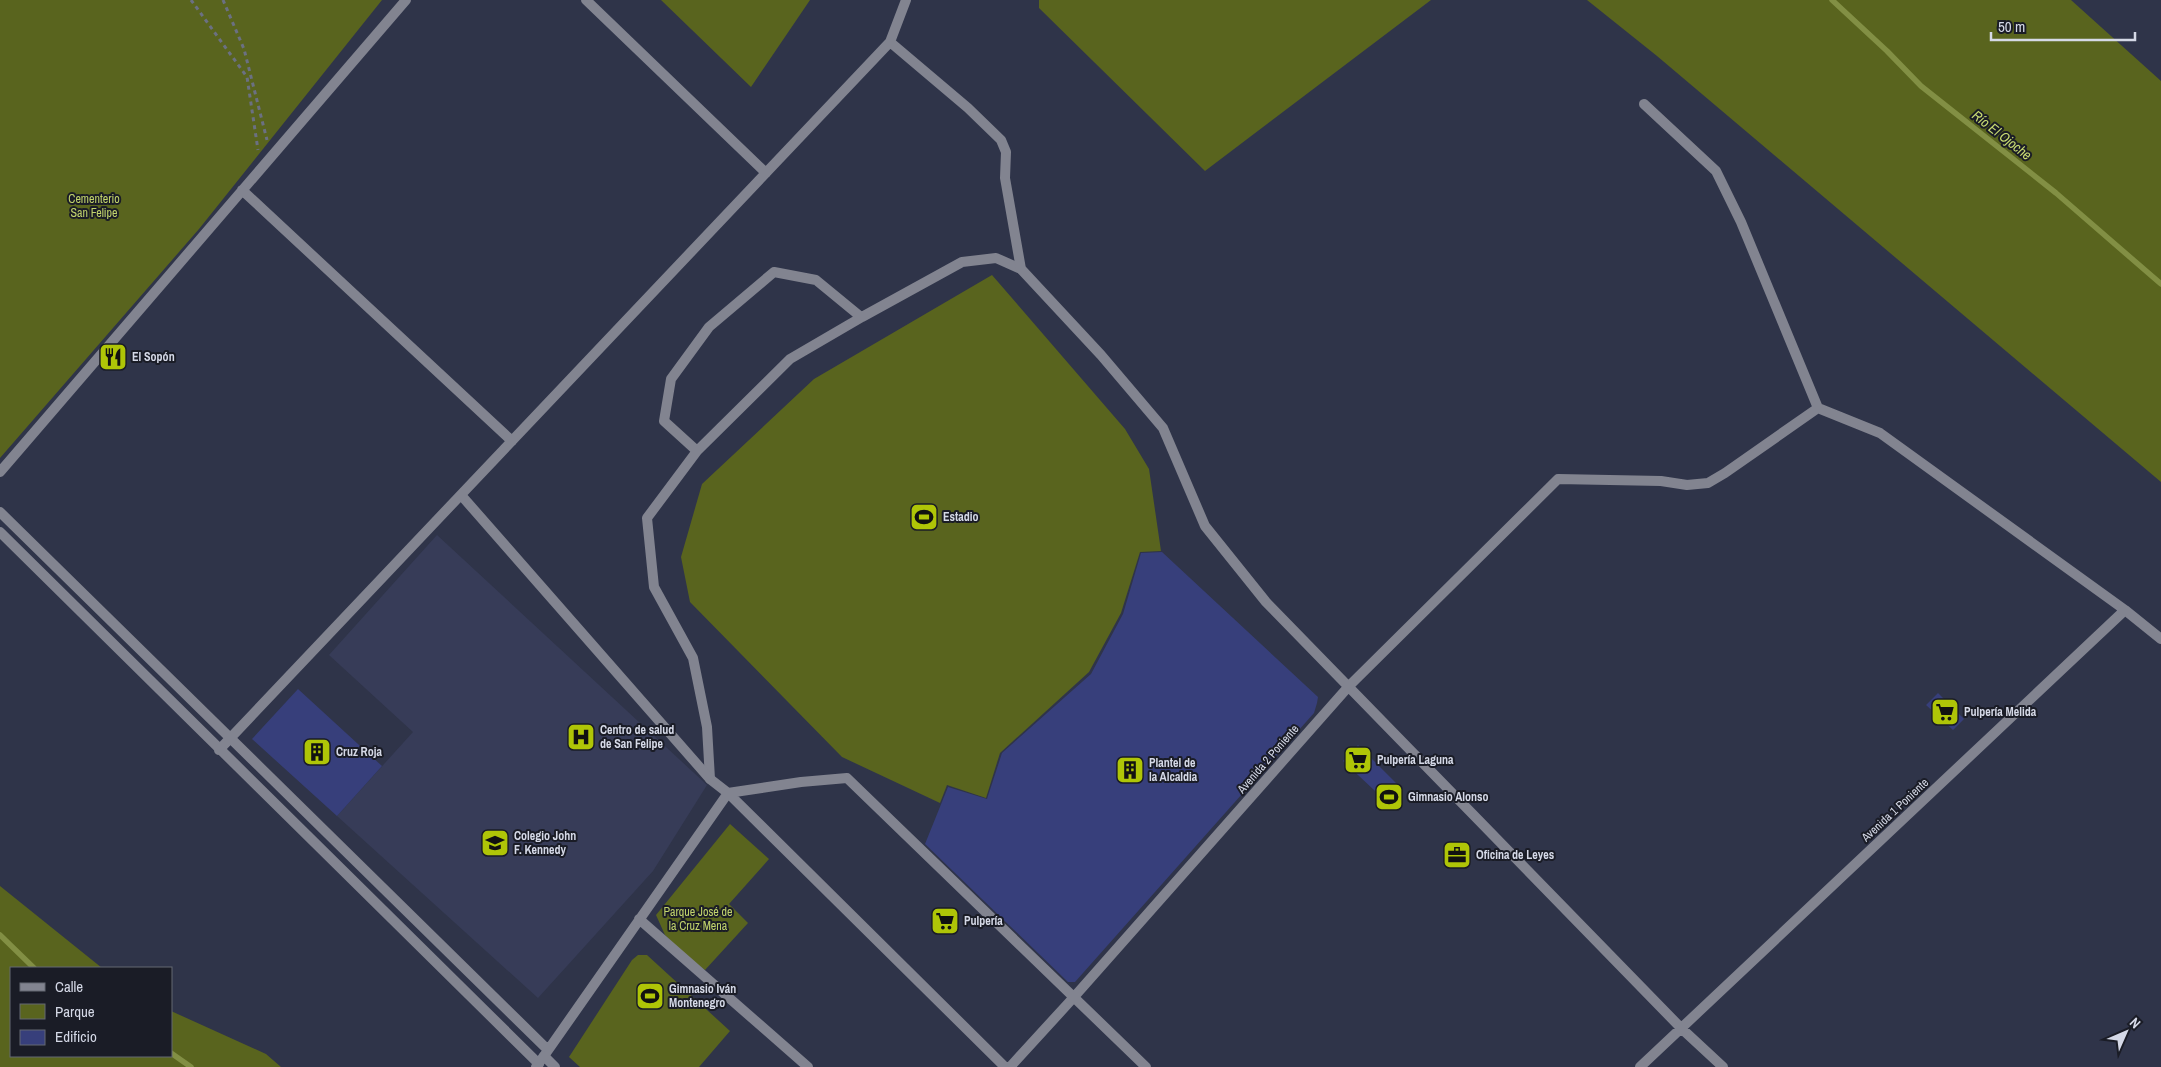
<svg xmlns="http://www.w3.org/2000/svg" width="2161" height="1067" viewBox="0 0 2161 1067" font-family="'Archivo Narrow',sans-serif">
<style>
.built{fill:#373c58}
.green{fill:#59641e}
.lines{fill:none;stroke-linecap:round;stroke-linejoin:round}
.stream{stroke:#828f44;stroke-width:5.5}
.building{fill:#373f7b}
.path{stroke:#6b7082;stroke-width:3;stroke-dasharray:4 4;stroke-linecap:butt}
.service{stroke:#828490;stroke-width:10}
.minor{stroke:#828490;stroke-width:10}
.tertiary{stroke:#828490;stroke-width:10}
.labels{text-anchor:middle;stroke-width:4;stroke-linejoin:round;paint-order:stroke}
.park-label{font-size:12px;fill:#c2d46c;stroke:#1a1c26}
.poi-label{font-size:12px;font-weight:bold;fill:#d5d9e7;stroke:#1a1c26;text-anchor:start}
.street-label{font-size:12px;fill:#d5d9e7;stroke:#1a1c26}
.water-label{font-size:14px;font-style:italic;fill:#c7da72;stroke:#1a1c26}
</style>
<rect width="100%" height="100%" fill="#2f3449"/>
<path class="built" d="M437 535 707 785 653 871 538 998 337 816 413 732 329 655Z"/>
<path class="green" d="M0 0H382L199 229 0 458Z
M661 0H810L751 87Z
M1039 0H1431L1205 171 1039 8Z
M1587 0H2071L2161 81V482L1657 56Z
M992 275 1125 429 1149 469 1161 551 1140 552 1121 613 1089 672 1000 753 986 798 947 785 940 803 842 757 690 602 681 557 702 484 814 379Z
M730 824 769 859 729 904 748 923 705 970 686 956 665 935 656 915Z
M0 886 102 968H11V1056H171V1011L266 1054 281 1067H0Z
M638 955H647L730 1031 699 1067H580L569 1057 632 960Z"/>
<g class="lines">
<path class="stream" d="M1832 0 1887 51 1921 86 2056 193 2161 284
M0 935 34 968
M171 1053 191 1067"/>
</g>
<path class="building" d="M1162 552 1318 697 1317 703 1314 713 1075 982H1068L925 844 948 787 987 799 1002 753 1091 674 1123 614 1141 553Z
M298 689 382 766 337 816 252 739Z
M1938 693 1964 719 1953 730 1926 705Z
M1358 745 1403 790 1389 804 1343 761Z"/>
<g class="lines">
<path class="path" d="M191 0 247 77 258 150
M223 0 244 49 267 140"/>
<path class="service" d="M697 451 664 421 671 379 709 327 774 272 816 280 861 317
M710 779 707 727 693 658 654 587 647 518 697 451 790 359 862 317 962 262 996 258 1021 269"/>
<path class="minor" d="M586 0 766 173
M890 42 968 108 1001 140 1006 152 1005 178 1021 269 1101 355 1163 428 1205 526 1266 602 1681 1028 1723 1067
M1644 104 1716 171 1741 222 1818 408 1880 433 2125 610 2161 639
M242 190 512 441
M0 472 406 0
M461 495 710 779 728 793 1005 1067
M0 512 548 1050
M0 532 539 1064
M219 750 890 42 906 0
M639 919 808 1067
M544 1056 728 793 801 782 847 778 1146 1067
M1010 1067 1074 997 1349 686 1558 479 1661 481 1687 485 1708 483 1725 473 1818 408
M1640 1067 2125 610"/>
<path class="tertiary" d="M536 1067 544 1056 555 1067"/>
</g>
<defs>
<symbol id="restaurant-square" viewBox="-11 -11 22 22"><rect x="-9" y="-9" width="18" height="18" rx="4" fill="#afc507" stroke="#1a1c26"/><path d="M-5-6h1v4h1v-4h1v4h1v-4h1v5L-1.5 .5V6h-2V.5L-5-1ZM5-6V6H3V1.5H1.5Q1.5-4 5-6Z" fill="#111"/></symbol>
<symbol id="stadium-square" viewBox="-11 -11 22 22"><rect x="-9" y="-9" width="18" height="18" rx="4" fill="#afc507" stroke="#1a1c26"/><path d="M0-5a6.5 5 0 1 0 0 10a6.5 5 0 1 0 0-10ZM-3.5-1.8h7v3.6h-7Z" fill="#111"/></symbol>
<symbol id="supermarket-square" viewBox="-11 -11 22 22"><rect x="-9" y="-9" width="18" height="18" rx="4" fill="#afc507" stroke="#1a1c26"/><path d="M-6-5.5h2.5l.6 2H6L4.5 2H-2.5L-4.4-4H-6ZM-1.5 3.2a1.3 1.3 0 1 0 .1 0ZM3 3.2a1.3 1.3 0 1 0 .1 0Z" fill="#111"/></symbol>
<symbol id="hospital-square" viewBox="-11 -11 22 22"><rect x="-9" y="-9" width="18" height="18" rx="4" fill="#afc507" stroke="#1a1c26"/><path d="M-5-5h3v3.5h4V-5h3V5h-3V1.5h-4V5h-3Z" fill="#111"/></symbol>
<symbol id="building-square" viewBox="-11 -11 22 22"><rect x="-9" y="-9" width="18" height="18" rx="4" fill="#afc507" stroke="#1a1c26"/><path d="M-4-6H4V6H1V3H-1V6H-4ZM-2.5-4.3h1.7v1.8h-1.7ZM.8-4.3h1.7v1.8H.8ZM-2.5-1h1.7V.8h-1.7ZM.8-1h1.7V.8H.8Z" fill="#111"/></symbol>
<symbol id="school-square" viewBox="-11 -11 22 22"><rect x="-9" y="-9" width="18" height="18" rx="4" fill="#afc507" stroke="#1a1c26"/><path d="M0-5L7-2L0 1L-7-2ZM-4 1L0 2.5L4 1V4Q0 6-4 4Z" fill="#111"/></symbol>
<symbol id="office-square" viewBox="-11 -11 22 22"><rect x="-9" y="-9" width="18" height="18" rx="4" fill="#afc507" stroke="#1a1c26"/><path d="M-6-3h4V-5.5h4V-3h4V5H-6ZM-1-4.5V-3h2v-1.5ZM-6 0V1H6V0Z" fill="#111"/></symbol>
</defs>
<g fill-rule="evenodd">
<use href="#restaurant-square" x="97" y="341" width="32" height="32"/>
<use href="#stadium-square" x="908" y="501" width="32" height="32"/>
<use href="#supermarket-square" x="1929" y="696" width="32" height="32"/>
<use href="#hospital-square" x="565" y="721" width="32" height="32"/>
<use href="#building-square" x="301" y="736" width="32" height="32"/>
<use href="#supermarket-square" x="1342" y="744" width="32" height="32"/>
<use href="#building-square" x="1114" y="754" width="32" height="32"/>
<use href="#stadium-square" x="1373" y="781" width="32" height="32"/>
<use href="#school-square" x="479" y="827" width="32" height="32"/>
<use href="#office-square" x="1441" y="839" width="32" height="32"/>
<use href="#supermarket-square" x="929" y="905" width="32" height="32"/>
<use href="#stadium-square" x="634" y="980" width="32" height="32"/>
</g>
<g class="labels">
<g class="park-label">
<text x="94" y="203">Cementerio<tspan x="94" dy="14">San Felipe</tspan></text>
<text x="698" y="916">Parque José de<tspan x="698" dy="14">la Cruz Mena</tspan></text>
</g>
<g class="poi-label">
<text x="132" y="361">El Sopón</text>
<text x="943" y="521">Estadio</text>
<text x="1964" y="716">Pulpería Melida</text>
<text x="600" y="734">Centro de salud<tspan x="600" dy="14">de San Felipe</tspan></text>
<text x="336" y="756">Cruz Roja</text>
<text x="1377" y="764">Pulpería Laguna</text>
<text x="1149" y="767">Plantel de<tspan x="1149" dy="14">la Alcaldia</tspan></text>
<text x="1408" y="801">Gimnasio Alonso</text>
<text x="514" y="840">Colegio John<tspan x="514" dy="14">F. Kennedy</tspan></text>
<text x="1476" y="859">Oficina de Leyes</text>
<text x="964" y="925">Pulpería</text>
<text x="669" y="993">Gimnasio Iván<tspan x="669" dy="14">Montenegro</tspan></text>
</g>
<g class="street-label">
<text transform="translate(1268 759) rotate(-49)" y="4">Avenida 2 Poniente</text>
<text transform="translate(1895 810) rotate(-43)" y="4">Avenida 1 Poniente</text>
</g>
<g class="water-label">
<text transform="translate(2002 135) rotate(38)" y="5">Río El Ojoche</text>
</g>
</g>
<rect x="10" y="967" width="162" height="90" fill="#1a1c26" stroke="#656873"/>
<rect x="20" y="983" width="25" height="8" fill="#828490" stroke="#656873"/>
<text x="55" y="992" font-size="15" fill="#d5d9e7">Calle</text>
<rect x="20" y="1004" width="25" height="15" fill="#59641e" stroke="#656873"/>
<text x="55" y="1017" font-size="15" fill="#d5d9e7">Parque</text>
<rect x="20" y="1030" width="25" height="15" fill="#373f7b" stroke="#656873"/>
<text x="55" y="1042" font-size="15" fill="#d5d9e7">Edificio</text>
<g transform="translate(2126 1032) rotate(45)" stroke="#1a1c26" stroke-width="4" paint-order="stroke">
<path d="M0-4L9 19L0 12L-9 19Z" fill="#d5d9e7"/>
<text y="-8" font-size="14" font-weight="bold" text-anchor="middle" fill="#d5d9e7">N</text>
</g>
<path d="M1991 32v8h144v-8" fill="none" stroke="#d5d9e7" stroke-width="2.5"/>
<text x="1998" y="32" font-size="15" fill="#d5d9e7" stroke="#1a1c26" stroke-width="4" paint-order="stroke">50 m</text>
</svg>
